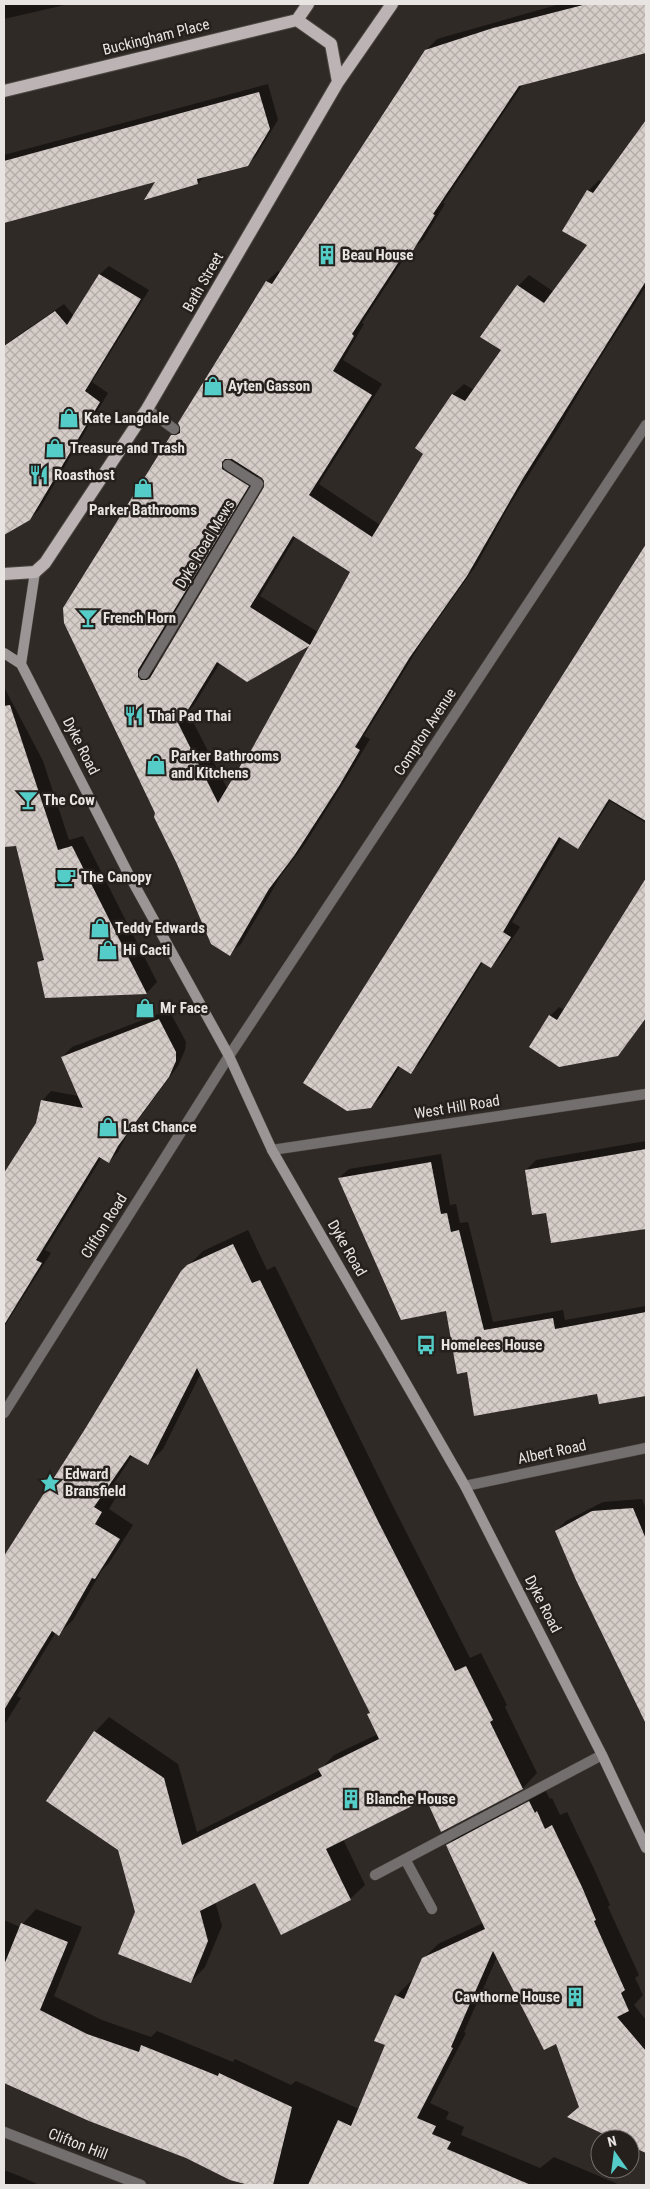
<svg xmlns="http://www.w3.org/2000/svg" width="650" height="2189" viewBox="0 0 650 2189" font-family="'Roboto Condensed',sans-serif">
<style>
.shadow{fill:#0007;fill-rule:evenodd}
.building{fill:url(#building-cross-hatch);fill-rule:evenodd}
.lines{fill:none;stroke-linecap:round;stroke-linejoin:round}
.service-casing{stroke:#4d4843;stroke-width:11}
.minor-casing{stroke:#4d4843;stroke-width:11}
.secondary-casing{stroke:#4d4843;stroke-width:11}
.primary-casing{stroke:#4d4843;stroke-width:14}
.service{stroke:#736f6f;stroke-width:10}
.minor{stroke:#736f6f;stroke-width:10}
.secondary{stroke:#9c9596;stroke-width:10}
.primary{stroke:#bcb3b4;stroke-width:12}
.labels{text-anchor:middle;stroke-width:5;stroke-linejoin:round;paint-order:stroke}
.street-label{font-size:15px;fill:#e8e4e1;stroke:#26201c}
.poi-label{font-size:15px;font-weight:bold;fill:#e8e4e1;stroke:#26201c;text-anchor:start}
</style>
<defs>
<pattern id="building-cross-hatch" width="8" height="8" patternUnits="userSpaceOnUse" patternTransform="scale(1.25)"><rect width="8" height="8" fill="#d6cdc9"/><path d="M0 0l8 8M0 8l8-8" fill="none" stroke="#b2aba8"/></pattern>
</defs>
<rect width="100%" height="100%" fill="#2f2a25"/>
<path class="shadow" d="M4 4H69L4 19Z
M560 4H646V52L523 84 443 203 445 204 423 240 412 250 410 249 362 323 364 324 343 360 382 384 319 484 380 525 425 453 416 448 453 394 464 384 474 390 503 349 518 286 529 275 554 292 589 245 588 191 599 180 602 182 646 122V286L595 366 556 432 509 506 477 564 420 645 364 736 370 739 349 774 305 844 280 877 241 944 230 954 157 813 64 608 172 436 181 426 179 423 267 281 278 271 281 273 426 50 437 39ZM259 475 266 484 156 671 151 669 148 659ZM296 536 352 572 318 632 260 596ZM313 643 254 749 249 754 228 790 188 712 194 705 220 663 247 680Z
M268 84 278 120 256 156 247 165 205 176 198 183 158 180 4 222V155Z
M109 266 149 290 92 382 108 393 39 510 30 519 12 529 4 512V345L64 304 74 316 100 274Z
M646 547V711L621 753 646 769V823L610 801 587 838 578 848 562 838 512 922 520 927 500 957 491 967 483 962 420 1063 411 1072 400 1066 381 1097 371 1106 582 649Z
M4 687 43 761 69 840 83 836 157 982 147 993 46 997 38 963 44 957 17 845H4Z
M646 880V1019L617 1055 550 1016 559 1007 565 1010Z
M169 1010 186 1042 185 1050 178 1066 127 1135 118 1152 109 1162 102 1157 45 1250 51 1253 4 1327V1219L8 1212 4 1209V1177L38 1123 42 1101 51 1091 79 1096 62 1057 72 1047Z
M646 1141V1228L552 1242 547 1212 526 1170 536 1160Z
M441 1154 450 1205 456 1204 460 1223 468 1222 493 1322 563 1310 565 1320 646 1306V1394L600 1402 598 1392 468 1371 447 1310 339 1178 349 1169Z
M248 1230 267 1270 275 1266 394 1508 470 1658 481 1653 507 1705 505 1707 537 1773 523 1788 441 1831 427 1798 343 1839 365 1885 350 1899 256 1881 215 1901 222 1926 205 1967 191 1982 136 1912 120 1850 48 1801 95 1732 109 1717 178 1764 197 1832 320 1770 334 1755 378 1734 368 1714 371 1712 201 1373 163 1449 148 1464 133 1455 108 1492 116 1497 109 1509 133 1525 109 1563 102 1570 73 1620 59 1634 56 1632 17 1696 21 1698 4 1725V1559L86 1429 182 1272 203 1251Z
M642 1499 646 1509V1714L556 1531 566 1521 603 1502Z
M544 1788 550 1799 552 1798 560 1815 567 1812 596 1873 610 1905 608 1907 639 1975 635 1978 643 1995 634 2005 646 2020V2152L630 2145V2139H617L569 2117 580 2106 557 2042 497 1957 464 2032 466 2033 430 2103 449 2112 446 2119 464 2127 461 2135 540 2168 554 2157 620 2185H254L233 2179 186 2156 4 2082V1920L20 1927 36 1909 82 1927 54 1996 102 2020 151 2037 157 2031 233 2062 235 2059 291 2085 296 2081 359 2109 387 2044 396 1996 411 1981 413 1982 423 1959 438 1944 483 1923 448 1845 462 1831Z
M4 2170 22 2177 39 2185H4Z"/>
<path class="building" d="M587 4H646V53L519 86 433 214 435 215 412 252 407 249 352 334 354 336 333 371 372 395 309 495 372 537 423 454 415 448 452 394 465 401 501 350 480 337 517 285 544 303 587 245 562 231 587 190 593 193 646 120V281L522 480 467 576 410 657 355 747 360 750 339 786 294 856 269 889 230 956 211 944 177 864 154 817 155 813 64 623 63 608 171 435H176L180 433V427L178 423 266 281 272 284 425 50 493 28ZM225 459H232L262 478 264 481V487L150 678 147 680H141L138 677V670L249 486 222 469V462ZM293 536 350 572 310 645 250 607ZM309 646 249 754 248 753 218 803 177 721 183 718 217 662 247 682Z
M259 92 270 129 248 166 197 179 198 184 144 200 155 182 4 223V161Z
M99 274 141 299 85 391 100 402 30 520 4 535V346L55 311 67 325Z
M646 544V821L609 799 578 849 559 837 503 932 511 937 491 968 481 962 411 1074 398 1066 371 1108 347 1111 303 1083Z
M10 705 58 850 72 846 147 994 45 998 37 962 44 960 16 846 4 847V706Z
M646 878V1018L618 1056 559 1067 529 1047 549 1015 557 1020Z
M159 1019 176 1052V1061L169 1077 118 1146 109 1163 99 1157 36 1260 42 1263 4 1325V1173L36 1123 41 1100 83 1108 61 1057Z
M646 1149V1229L551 1243 546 1213 532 1215 525 1170Z
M431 1162 441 1214 447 1213 451 1232 459 1230 484 1330 553 1318 555 1329 646 1312V1396L599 1404 597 1394 474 1416 467 1372 457 1374 446 1311 401 1320 338 1178Z
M233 1244 252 1283 260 1280 379 1523 455 1671 466 1666 493 1720 490 1722 523 1789 441 1832 426 1799 326 1849 351 1900 281 1935 255 1883 200 1911 208 1941 191 1983 118 1954 135 1912 118 1850 46 1801 94 1731 164 1778 182 1845 322 1776 318 1769 379 1739 367 1714 370 1713 197 1368 148 1465 130 1455 94 1507 102 1512 95 1524 120 1539 95 1579 92 1578 59 1636 52 1631 4 1710V1556L85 1429 181 1271 187 1265Z
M633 1508 646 1539V1724L576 1580 555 1531 592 1511Z
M529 1801 535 1813 537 1811 545 1829 552 1825 582 1887 596 1920 594 1921 625 1990 621 1993 629 2011 617 2017 646 2051V2153L630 2146V2139H614L567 2117 579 2107 556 2044 544 2050 493 1951 451 2047 453 2048 417 2118 436 2126 432 2134 451 2142 447 2149 531 2185H308L338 2120 351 2126 385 2045 374 2041 395 1995 404 1999 422 1958 485 1929 446 1845Z
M21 1923 68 1942 40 2010 87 2034 139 2052 141 2045 218 2076 219 2073 292 2107 273 2185H249L230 2180 186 2158 89 2121 4 2083V1965Z"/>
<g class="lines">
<defs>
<path id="service" d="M147 409 174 429
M144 674 258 484 228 465
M405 1859 432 1909
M375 1875 602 1755"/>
<path id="minor" d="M272 1150 646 1094
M4 1413 229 1056 646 425
M465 1486 646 1448
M4 2132 141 2185"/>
<path id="secondary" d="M4 653 21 664 129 875 229 1056 272 1150 465 1486 602 1755 646 1848
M21 664 35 572"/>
<path id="primary" d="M297 20 331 44 338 82
M4 91 297 20 308 4
M4 574 35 572 45 563 147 409 338 82 392 4"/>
</defs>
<use href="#service" class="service-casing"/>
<use href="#minor" class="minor-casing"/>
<use href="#secondary" class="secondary-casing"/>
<use href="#primary" class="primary-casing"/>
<use href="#service" class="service"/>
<use href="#minor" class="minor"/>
<use href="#secondary" class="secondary"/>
<use href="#primary" class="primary"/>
</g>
<defs>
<symbol id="building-bare" viewBox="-9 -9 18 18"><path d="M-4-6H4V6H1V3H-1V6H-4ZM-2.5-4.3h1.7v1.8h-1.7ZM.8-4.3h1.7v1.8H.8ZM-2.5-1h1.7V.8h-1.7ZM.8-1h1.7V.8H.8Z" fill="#54cdc8" stroke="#26201c" stroke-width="2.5" paint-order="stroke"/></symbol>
<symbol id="shop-bare" viewBox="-9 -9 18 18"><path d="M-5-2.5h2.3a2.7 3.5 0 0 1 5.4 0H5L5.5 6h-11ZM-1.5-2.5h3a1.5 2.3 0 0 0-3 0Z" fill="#54cdc8" stroke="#26201c" stroke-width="2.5" paint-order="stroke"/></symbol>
<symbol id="restaurant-bare" viewBox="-9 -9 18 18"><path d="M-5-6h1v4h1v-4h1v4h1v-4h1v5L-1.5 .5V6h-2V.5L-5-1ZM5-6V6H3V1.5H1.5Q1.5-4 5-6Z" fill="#54cdc8" stroke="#26201c" stroke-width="2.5" paint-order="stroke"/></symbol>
<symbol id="bar-bare" viewBox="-9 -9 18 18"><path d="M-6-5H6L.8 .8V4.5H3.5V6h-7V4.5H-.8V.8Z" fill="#54cdc8" stroke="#26201c" stroke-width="2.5" paint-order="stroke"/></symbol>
<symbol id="cafe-bare" viewBox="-9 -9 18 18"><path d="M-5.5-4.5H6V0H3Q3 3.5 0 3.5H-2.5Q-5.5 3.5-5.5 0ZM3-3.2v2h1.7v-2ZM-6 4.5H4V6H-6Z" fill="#54cdc8" stroke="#26201c" stroke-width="2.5" paint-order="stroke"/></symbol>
<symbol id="bus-bare" viewBox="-9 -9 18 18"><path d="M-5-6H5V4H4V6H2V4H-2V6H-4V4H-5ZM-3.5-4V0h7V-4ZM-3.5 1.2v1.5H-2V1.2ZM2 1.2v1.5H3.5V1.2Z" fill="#54cdc8" stroke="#26201c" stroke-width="2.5" paint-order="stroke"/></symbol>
<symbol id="sight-bare" viewBox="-9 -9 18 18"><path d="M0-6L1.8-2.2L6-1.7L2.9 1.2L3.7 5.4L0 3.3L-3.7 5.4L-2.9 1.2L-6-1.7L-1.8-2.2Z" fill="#54cdc8" stroke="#26201c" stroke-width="2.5" paint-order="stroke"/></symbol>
</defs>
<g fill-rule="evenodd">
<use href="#building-bare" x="313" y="241" width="28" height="28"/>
<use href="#shop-bare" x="199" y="372" width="28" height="28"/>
<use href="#shop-bare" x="55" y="404" width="28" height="28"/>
<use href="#shop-bare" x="41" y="434" width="28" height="28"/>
<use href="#restaurant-bare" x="25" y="461" width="28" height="28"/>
<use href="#shop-bare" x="129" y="474" width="28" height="28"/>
<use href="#bar-bare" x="74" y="604" width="28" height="28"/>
<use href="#restaurant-bare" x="120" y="702" width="28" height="28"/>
<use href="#shop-bare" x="142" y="751" width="28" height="28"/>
<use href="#bar-bare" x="14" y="786" width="28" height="28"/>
<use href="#cafe-bare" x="52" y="863" width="28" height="28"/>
<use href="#shop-bare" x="86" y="914" width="28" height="28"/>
<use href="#shop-bare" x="94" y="936" width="28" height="28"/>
<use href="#shop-bare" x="131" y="994" width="28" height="28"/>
<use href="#shop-bare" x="94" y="1113" width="28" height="28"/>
<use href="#bus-bare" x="412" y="1331" width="28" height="28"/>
<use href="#sight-bare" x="36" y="1469" width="28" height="28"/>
<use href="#building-bare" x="337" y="1785" width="28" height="28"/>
<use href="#building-bare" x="561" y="1983" width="28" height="28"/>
</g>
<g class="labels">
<g class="street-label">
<text transform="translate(156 37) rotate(-14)" y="5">Buckingham Place</text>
<text transform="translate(203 282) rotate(-60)" y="5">Bath Street</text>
<text transform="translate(205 544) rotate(-59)" y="5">Dyke Road Mews</text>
<text transform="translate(425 732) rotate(-57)" y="5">Compton Avenue</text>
<text transform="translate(81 746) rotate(63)" y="5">Dyke Road</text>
<text transform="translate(457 1107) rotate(-9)" y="5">West Hill Road</text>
<text transform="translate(104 1226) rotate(-58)" y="5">Clifton Road</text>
<text transform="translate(347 1248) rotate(60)" y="5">Dyke Road</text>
<text transform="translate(552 1452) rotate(-12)" y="5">Albert Road</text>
<text transform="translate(543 1604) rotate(63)" y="5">Dyke Road</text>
<text transform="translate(78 2144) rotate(21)" y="5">Clifton Hill</text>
</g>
<g class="poi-label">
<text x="342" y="260">Beau House</text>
<text x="228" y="391">Ayten Gasson</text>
<text x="84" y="423">Kate Langdale</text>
<text x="70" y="453">Treasure and Trash</text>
<text x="54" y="480">Roasthost</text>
<text x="143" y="515" text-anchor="middle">Parker Bathrooms</text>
<text x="103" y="623">French Horn</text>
<text x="149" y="721">Thai Pad Thai</text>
<text x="171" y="761">Parker Bathrooms<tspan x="171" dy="17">and Kitchens</tspan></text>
<text x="43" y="805">The Cow</text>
<text x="81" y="882">The Canopy</text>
<text x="115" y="933">Teddy Edwards</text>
<text x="123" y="955">Hi Cacti</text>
<text x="160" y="1013">Mr Face</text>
<text x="123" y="1132">Last Chance</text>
<text x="441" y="1350">Homelees House</text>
<text x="65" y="1479">Edward<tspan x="65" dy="17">Bransfield</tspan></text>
<text x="366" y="1804">Blanche House</text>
<text x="560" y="2002" text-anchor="end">Cawthorne House</text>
</g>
</g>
<rect width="650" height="2189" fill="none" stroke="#e8e4e1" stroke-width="10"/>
<g transform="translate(615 2154) rotate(346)"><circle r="24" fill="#26201c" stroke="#746e6b"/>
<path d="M0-4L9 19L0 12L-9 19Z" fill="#54cdc8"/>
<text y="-8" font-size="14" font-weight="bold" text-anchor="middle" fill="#e8e4e1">N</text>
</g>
</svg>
